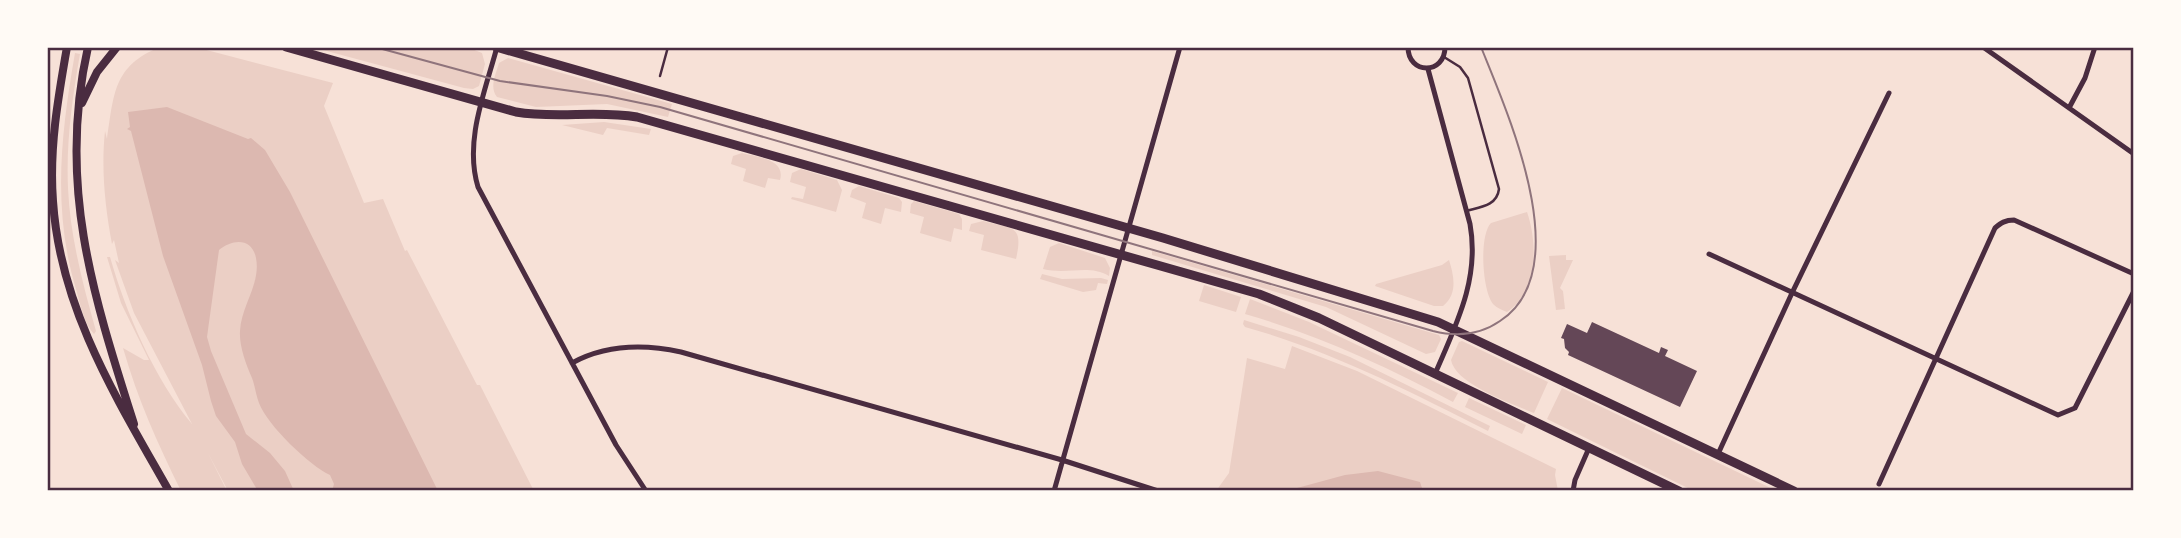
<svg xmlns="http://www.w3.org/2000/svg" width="2181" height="538" viewBox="0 0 2181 538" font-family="'Exo 2',sans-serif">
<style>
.green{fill:#ebcfc5}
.water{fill:#dcb8b0}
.building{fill:#644757}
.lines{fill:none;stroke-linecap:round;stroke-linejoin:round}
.path{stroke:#4a2c40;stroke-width:2.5}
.service{stroke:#4a2c40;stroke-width:2.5}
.minor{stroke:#4a2c40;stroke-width:5}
.secondary{stroke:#4a2c40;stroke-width:8}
.primary{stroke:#4a2c40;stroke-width:9}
.tram{stroke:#8f747c;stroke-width:2}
.neatline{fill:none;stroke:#4a2c40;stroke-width:2.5}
</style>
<rect width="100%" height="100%" fill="#f7e1d7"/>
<path class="green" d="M160 47H195L333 83 324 106 364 203 383 199 405 251 407 250 477 385H480L534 491H228L208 453 227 491H181C157 442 138 400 123 348L144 360H149L121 303 107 257H110C126 313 155 380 192 424L134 313 115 260 119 263 114 240 112 244C105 206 101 169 105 131L107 139C114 94 113 66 160 47Z
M312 47H467L482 53 485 64 479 86 473 89 464 88Z
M75 53 80 54C72 99 66 143 68 188 70 236 83 285 96 331L94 334C84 324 80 303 76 289 52 210 61 133 75 53Z
M508 58 672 104 668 117 607 104 536 107 497 97C489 87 496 74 499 63Z
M604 122 651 129 649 135 607 128 603 135 562 125Z
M742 153C757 157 786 159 780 180L768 178 765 188 743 181 746 169 731 164 733 156Z
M801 169 837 180 842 190 836 212 791 199 792 197 803 199 806 187 790 182 792 173Z
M859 186 899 198 902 202 901 212 885 208 881 224 862 218 866 203 850 197 852 190Z
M914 201 959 214 962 219V230L954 228 951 242 920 233 924 217 910 213 911 204Z
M1527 212C1538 244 1538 291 1507 312 1502 310 1497 308 1493 304 1482 290 1479 235 1491 223Z
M983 221C1012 229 1024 224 1016 259L981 250 984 235 969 231 971 224Z
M1059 243 1105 258 1110 268 1109 276C1089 264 1068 275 1043 269L1050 247Z
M1152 251 1439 335 1441 339 1435 352 1426 354 1326 307 1152 255Z
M1566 255V260H1573L1560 288 1563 291 1565 309 1556 310 1549 256Z
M1449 260C1454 276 1458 294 1443 306H1434L1375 286 1376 284 1442 265Z
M1042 274 1062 279 1101 278 1108 280 1107 284 1098 283 1096 290 1083 292 1040 279Z
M1204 285 1241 297 1236 312 1199 301Z
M1250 299 1309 322 1458 393 1453 402C1386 366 1318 335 1245 314Z
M1244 320 1299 337 1350 357 1490 426 1488 431C1409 391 1331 351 1245 327L1243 324Z
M1462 341 1548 382 1534 413C1513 404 1455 384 1451 360L1459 342Z
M1292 346 1357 371 1556 469 1555 475 1558 491H1216L1229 473 1247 358 1285 369Z
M1562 388 1777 491H1694L1547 419Z
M1469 398 1526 425 1522 434 1465 407Z"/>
<path class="water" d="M167 107 248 139 251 138 265 150 290 192 438 491H332L334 484 330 475C310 466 267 425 259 403 256 395 255 386 252 378 246 364 239 346 240 331 241 306 261 284 256 258 252 237 232 239 219 250L207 337 211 351 246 434 270 453 285 471 294 491H258L242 464 235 442 216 416 211 401 202 365 163 256 131 131 127 129 130 127 128 112Z
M1378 471 1420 482 1423 491H1286L1345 475Z"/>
<path class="building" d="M1592 322 1659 353 1661 347 1668 350 1665 356 1697 371 1680 407 1568 355 1569 352 1565 348 1564 339 1561 338 1567 324 1587 333Z"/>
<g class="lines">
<path class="path" d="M660 76 668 47"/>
<path class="service" d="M1444 57 1460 67 1468 78 1499 189C1497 206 1480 207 1466 211"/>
<path class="minor" d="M497 47C485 92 464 141 478 187L616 445 646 491
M1408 47C1408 75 1445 75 1445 47
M1983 47 2134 154
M1428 69 1470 224C1480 279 1456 325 1435 374
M2069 108 2085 78 2095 47
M1709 254 2058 415 2075 408 2134 291
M572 363C605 345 644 344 681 352L1062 460 1158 491
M1718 454 1792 293 1889 93
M1879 484 1995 228C2001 223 2005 220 2014 220L2134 274
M1054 491 1180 47
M1573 491 1575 480 1589 448"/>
<path class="secondary" d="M67 47C58 98 49 149 53 201 60 309 117 399 169 491
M88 47C57 184 93 295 134 424
M82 103 97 72 117 47"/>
<path class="primary" d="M286 47 516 112C556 119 596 110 637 117L1259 294 1319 318 1679 491
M496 47 1163 238 1438 322 1794 491"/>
<path class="tram" d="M375 47 500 81 607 96 660 107 1433 331C1457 337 1480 335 1500 321 1578 270 1508 114 1481 47"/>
</g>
<rect width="2181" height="538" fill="none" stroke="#fffaf5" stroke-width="98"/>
<rect x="49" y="49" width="2083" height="440" class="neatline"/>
</svg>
